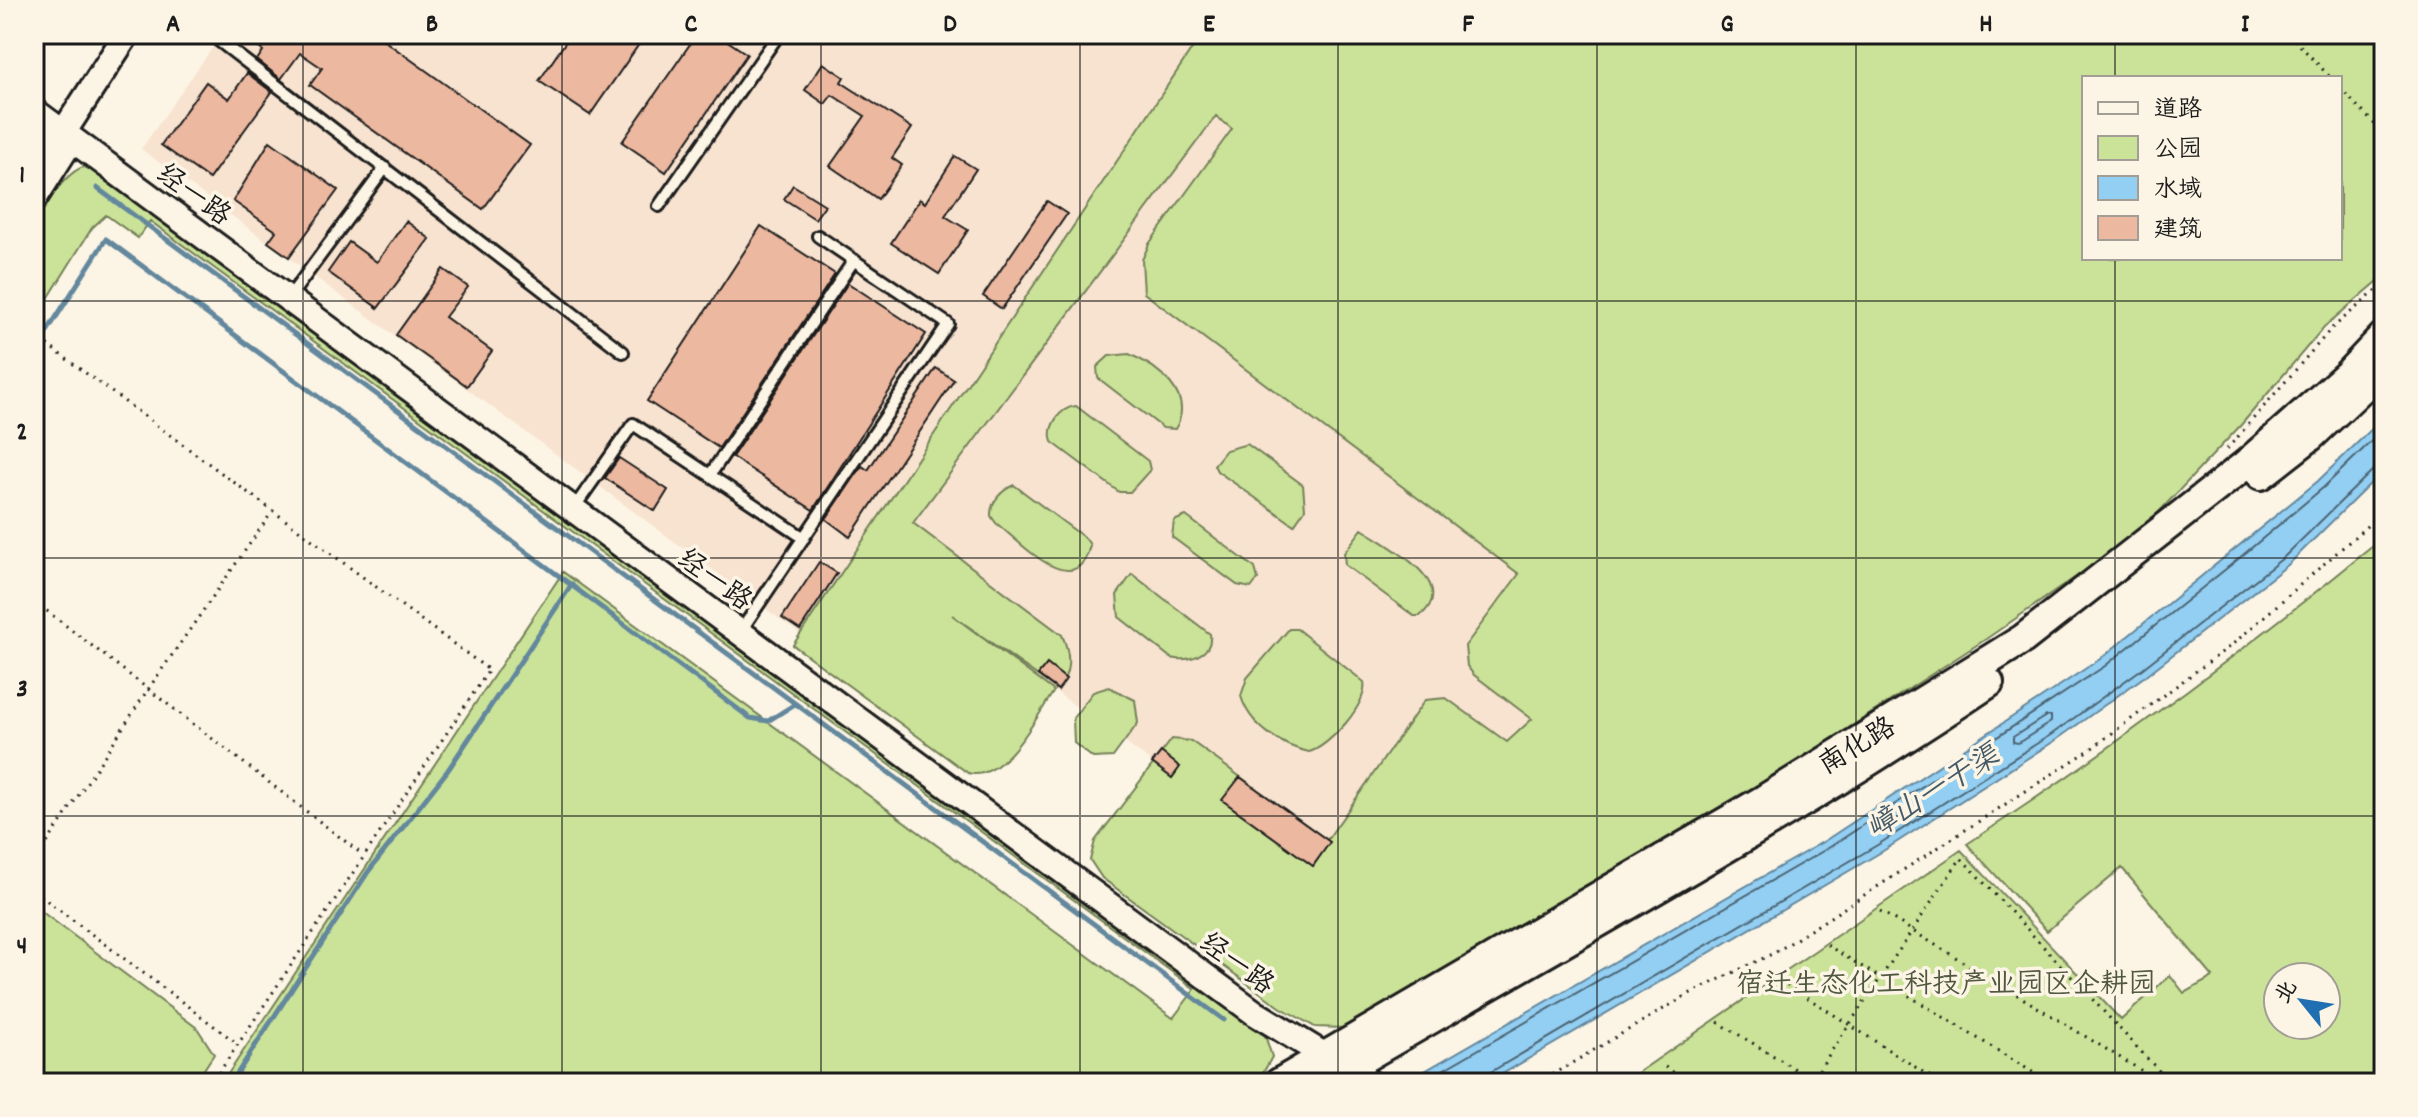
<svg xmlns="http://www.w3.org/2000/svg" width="2418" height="1117" viewBox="0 0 2418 1117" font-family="Dekko,'LXGW WenKai TC',sans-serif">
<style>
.built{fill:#f8e3d0}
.green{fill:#cbe398;stroke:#74805a;stroke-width:2;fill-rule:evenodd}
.water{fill:#93cff3;stroke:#63879d;stroke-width:2}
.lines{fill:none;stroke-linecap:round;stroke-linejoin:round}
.shore{stroke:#4c6472;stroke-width:2}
.stream{stroke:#63879d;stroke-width:5}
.building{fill:#edb8a0;stroke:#1c1c1c;stroke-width:2}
.service-casing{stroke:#1c1c1c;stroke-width:16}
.tertiary-casing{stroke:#1c1c1c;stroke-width:30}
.secondary-casing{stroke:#1c1c1c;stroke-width:34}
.path{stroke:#1c1c1c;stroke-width:3;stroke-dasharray:2 6;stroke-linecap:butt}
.service{stroke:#fcf5e5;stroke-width:10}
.tertiary{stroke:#fcf5e5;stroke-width:24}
.secondary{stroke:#fcf5e5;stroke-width:28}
.grid{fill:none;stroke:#1c1c1c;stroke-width:2;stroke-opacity:0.55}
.labels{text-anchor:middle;stroke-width:7;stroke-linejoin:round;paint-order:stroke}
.street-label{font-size:28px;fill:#1c1c1c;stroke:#fcf5e5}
.park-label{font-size:28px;fill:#515841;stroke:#fcf5e5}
.water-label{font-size:30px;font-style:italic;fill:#465b67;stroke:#fcf5e5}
.neatline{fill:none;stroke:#1c1c1c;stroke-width:3}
.grid-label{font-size:26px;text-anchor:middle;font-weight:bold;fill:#1c1c1c}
</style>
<rect width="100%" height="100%" fill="#fcf5e5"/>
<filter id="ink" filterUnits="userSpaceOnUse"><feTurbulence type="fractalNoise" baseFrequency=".0125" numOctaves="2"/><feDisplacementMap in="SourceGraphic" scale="16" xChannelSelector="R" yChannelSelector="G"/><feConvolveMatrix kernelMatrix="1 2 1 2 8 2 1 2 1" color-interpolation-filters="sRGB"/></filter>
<g filter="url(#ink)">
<path class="built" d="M222 34H1202L1170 82 1754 512 1338 900 859 546 800 634 141 149Z"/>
<path class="green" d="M1202 34H2384V276L2324 327 2241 425 2138 534 1986 639 1742 797 1344 1028 1315 1027 1280 1007 1102 878 1090 860 1095 841 1172 739 1191 741 1327 840 1425 700 1446 698 1507 742 1532 719 1474 675 1467 666 1465 646 1519 574 1144 293 1142 260 1149 244 1232 129 1216 116 913 523 1062 635C1071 655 1071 672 1058 690L952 615 1054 691C1037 716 1003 783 968 773L793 645ZM2084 78H2340V258H2084Z
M84 167 94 171 1237 1008 1263 1029 1272 1057 1263 1073 1248 1083H222L563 572 1173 1018 1195 989 150 221 138 238 106 215 92 228 34 321C34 298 29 247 34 227 39 210 68 170 84 167Z
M1129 354C1157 366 1196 395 1175 429L1163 428 1098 378 1097 367 1109 356Z
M1076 406 1148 461 1150 470 1130 492H1119L1052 442C1047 427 1059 408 1076 406Z
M1247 444 1303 485 1305 509 1294 525 1217 471 1214 465 1226 450Z
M1014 485 1086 539 1090 545C1077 605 1019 541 996 523L991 516C990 502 1002 490 1014 485Z
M1186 516 1255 568 1258 579 1251 588 1237 585 1172 537 1174 521Z
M1362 529C1386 545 1462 583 1420 616H1414L1345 565 1344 553Z
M2384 537V1083H1623L1961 850 2121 1020 2170 975 2184 993 2213 977 2122 868 2047 931 1967 844C2112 749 2250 647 2384 537ZM2278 977H2326V1025H2278Z
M1132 574 1210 634C1213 655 1189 662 1171 658L1119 617 1117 595Z
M1289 629H1297L1364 682C1369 703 1329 747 1309 752 1281 746 1249 725 1241 696L1247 678Z
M1109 687 1135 700 1138 723 1113 757 1093 758 1074 743 1073 718 1093 692Z
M34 906 197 1028 214 1054 195 1083H34Z"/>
<path class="water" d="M2384 417V470L2289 564 2148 674 2056 740 1883 851 1487 1083H1404L1826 840 2100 659 2318 481Z"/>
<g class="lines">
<path class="shore" d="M2046 716H2051V722L2018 743 2013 742V737Z
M1420 1083 1830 847 2105 666 2237 560 2324 487 2384 429
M1485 1083 1489 1073 1879 844 2052 734 2143 668 2283 558 2375 468 2384 465"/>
<path class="stream" d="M97 188 1224 1020
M34 352 106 239 750 718 768 721 795 704
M231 1083 368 872 448 770 572 584"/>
</g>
<path class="building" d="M240 34H375L530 145 483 209 310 85 322 68 300 53 281 79 257 60 263 51Z
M571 34H646L590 115 539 81Z
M697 34H717L747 54 666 172 622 142Z
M823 63 844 77 841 82 912 128 892 158 902 165 878 199 830 166 865 116 832 95 825 104 805 90Z
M247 73 272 92 209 179 161 145 206 82 229 99Z
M270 141 338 190 289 257 268 242 276 231 233 201Z
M955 156 976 169 945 216 968 230 939 274 891 243 920 199 925 203Z
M793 185 825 205 815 219 784 199Z
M1047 201 1067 214 1002 309 983 296Z
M406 221 430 239 378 308 328 272 349 242 377 262Z
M761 226 835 274 719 448 647 401Z
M443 269 468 287 445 317 492 351 467 386 396 335Z
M848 283 926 334 813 510 732 457Z
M936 368 954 380 850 537 826 519 862 466 868 470Z
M619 458 668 490 655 511 605 478Z
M819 562 837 573 800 630 782 618Z
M1047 664 1066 679 1058 690 1038 675Z
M1161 752 1180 767 1172 778 1152 763Z
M1240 777 1330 842 1313 866 1222 800Z"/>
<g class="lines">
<defs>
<path id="service" d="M210 34 623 352
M659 206 779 34
M288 299 385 168
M710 475 854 260
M574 508 633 424 804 538
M740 632 948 324 818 236"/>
<path id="tertiary" d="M34 111 1255 1013 1370 1083
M63 133 127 34
M34 155 53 125
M34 199 72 139"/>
<path id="secondary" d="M2261 475 2311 436 2384 367
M1279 1083 1765 799 2023 639 2245 465 2348 374 2384 336
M1321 1083C1544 951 1774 828 1989 683"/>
</defs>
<use href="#service" class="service-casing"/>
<use href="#tertiary" class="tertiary-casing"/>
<use href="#secondary" class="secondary-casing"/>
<path class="path" d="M2289 34 2331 78
M2340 88 2384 134
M34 335 489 670 212 1083
M2227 449 2331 329 2384 284
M2375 520 2384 532
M34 601 363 855
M34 863 149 688 272 512
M34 891 238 1044
M1880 911 2160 1082
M1827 945 2050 1083
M1780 980 1940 1083
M1718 1022 1818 1083
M1665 1067 1691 1083
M1538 1083 1689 994 1776 952 2088 751 2233 644 2384 511
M1810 1083 1961 858 2159 1071 2160 1083"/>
<use href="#service" class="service"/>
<use href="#tertiary" class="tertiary"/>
<use href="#secondary" class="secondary"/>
</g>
</g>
<path class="grid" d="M303 34V1083M562 34V1083M821 34V1083M1080 34V1083M1338 34V1083M1597 34V1083M1856 34V1083M2115 34V78M2115 258V1083M34 301H2384M34 558H2384M34 816H2384"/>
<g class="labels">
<g class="street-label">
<text transform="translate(195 193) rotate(36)" y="10">经一路</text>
<text transform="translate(716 578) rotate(36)" y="10">经一路</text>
<text transform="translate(1856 744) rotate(-31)" y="10">南化路</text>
<text transform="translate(1238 962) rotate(36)" y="10">经一路</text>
</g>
<g class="park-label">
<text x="1946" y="992">宿迁生态化工科技产业园区企耕园</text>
</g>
<g class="water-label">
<text transform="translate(1932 791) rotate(-32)" y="10">嶂山一干渠</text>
</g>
</g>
<rect width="2418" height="1117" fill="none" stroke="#fcf5e5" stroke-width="88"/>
<rect x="2082" y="76" width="260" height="184" fill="#fcf5e5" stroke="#a29e95" stroke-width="2"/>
<rect x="2098" y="102" width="40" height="12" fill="#fcf5e5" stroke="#a29e95" stroke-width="2"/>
<text x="2154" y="116" font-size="24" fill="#1c1c1c">道路</text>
<rect x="2098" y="136" width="40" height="24" fill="#cbe398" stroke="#a29e95" stroke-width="2"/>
<text x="2154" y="156" font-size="24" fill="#1c1c1c">公园</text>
<rect x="2098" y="176" width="40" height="24" fill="#93cff3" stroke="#a29e95" stroke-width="2"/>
<text x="2154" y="196" font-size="24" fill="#1c1c1c">水域</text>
<rect x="2098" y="216" width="40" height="24" fill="#edb8a0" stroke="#a29e95" stroke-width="2"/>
<text x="2154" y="236" font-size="24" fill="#1c1c1c">建筑</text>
<g transform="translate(2302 1001) rotate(300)"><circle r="38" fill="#fcf5e5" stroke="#a29e95" stroke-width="2"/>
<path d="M0-6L14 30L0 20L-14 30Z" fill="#1f6fb2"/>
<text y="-12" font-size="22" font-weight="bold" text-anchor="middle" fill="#1c1c1c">北</text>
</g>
<rect x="44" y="44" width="2330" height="1029" class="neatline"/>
<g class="grid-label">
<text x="173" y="31">A</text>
<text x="432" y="31">B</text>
<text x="691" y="31">C</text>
<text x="950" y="31">D</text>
<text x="1209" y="31">E</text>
<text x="1468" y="31">F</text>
<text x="1727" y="31">G</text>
<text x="1986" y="31">H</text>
<text x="2245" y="31">I</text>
<text x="22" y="182">1</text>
<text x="22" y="439">2</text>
<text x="22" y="696">3</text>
<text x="22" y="953">4</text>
</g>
</svg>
